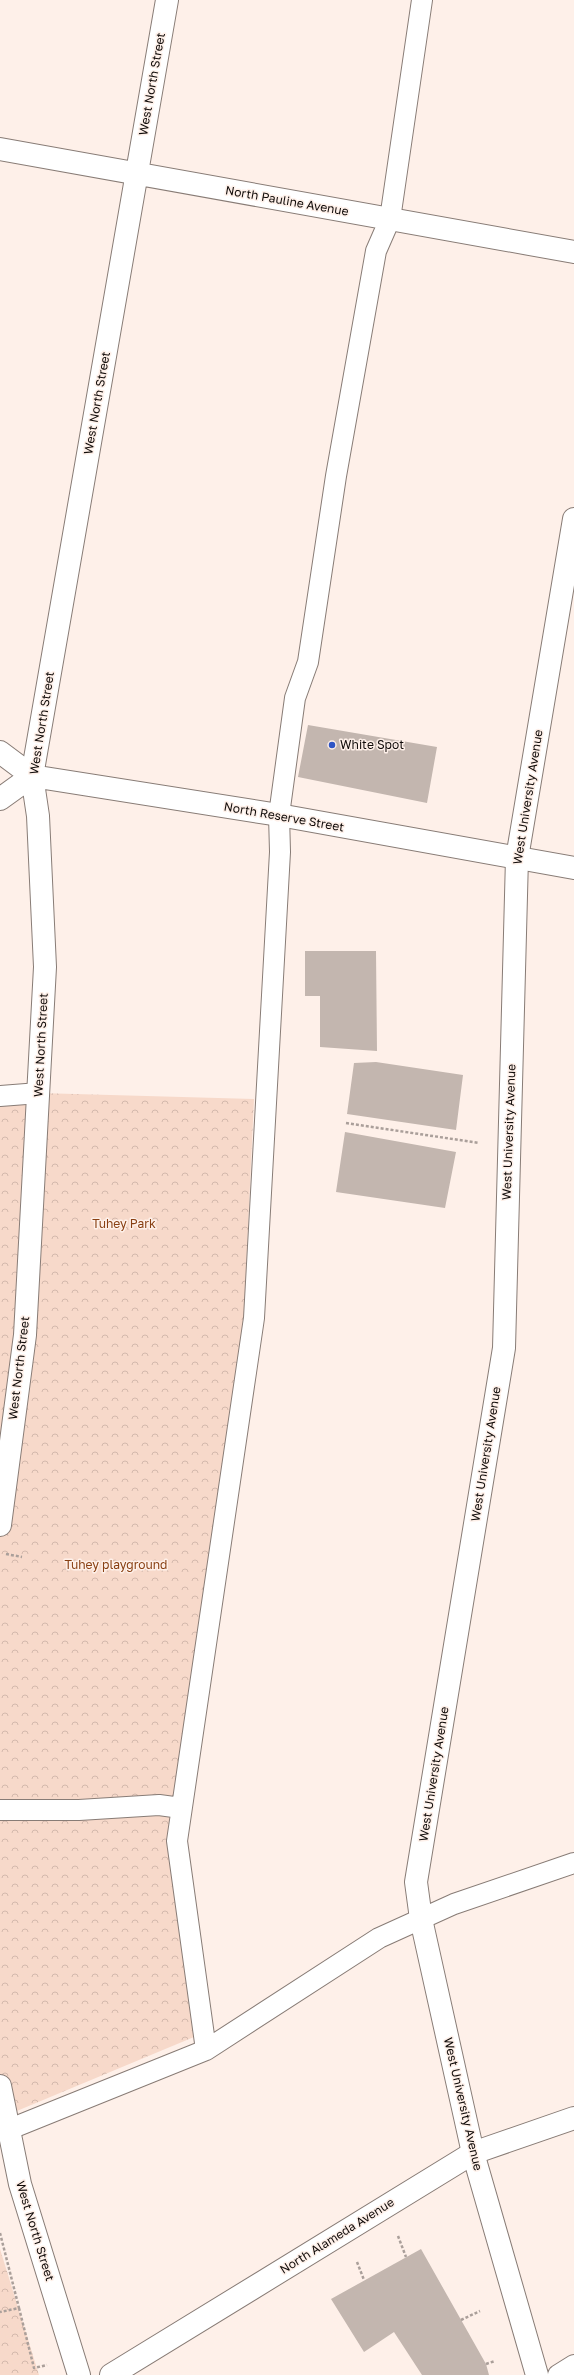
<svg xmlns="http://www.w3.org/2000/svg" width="574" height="2375" viewBox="0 0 574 2375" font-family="'Golos Text',sans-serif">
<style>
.park{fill:url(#park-crowns)}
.building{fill:#c3b6af}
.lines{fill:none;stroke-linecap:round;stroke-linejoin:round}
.service-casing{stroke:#887c76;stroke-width:22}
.minor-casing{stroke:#887c76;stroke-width:24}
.tertiary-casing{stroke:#887c76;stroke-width:24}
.path{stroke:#aa9f9a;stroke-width:2.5;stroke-dasharray:3 2;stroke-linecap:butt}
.service{stroke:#fff;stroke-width:20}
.minor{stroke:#fff;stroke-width:22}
.tertiary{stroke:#fff;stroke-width:22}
.poi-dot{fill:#2f55c5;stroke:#fef0e9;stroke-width:1.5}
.labels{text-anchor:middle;stroke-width:3;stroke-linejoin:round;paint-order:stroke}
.street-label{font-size:12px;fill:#100b09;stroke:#fef0e9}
.poi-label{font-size:12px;fill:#100b09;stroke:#fef0e9;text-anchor:start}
.park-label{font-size:12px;fill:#894013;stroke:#fef0e9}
</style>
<defs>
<pattern id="park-crowns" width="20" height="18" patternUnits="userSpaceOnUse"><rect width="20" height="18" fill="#f7d9ca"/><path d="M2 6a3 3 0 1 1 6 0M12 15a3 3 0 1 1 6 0" fill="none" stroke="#d3b9ac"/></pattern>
</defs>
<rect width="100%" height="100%" fill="#fef0e9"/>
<path class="park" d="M39 1093 254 1099 244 1313 177 1841 194 2037 0 2118V1096Z
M0 2249 39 2375H0Z"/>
<path class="building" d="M308 725 437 747 427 803 298 777Z
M305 951H376L377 1051 320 1047V996H305Z
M376 1062 463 1075 456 1130 347 1114 354 1063Z
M345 1132 456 1152 445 1208 336 1192Z
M421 2249 486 2364 489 2375H422L394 2332 364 2352 331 2299Z"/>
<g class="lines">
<defs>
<path id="service" d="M422 0 390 219 376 251 336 476 308 662 295 698 279 815 280 852 254 1318 177 1841 206 2050 379 1938 454 1904 574 1863
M0 1096 39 1093
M0 1810H79L159 1805 181 1808
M10 2129 206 2050
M558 2375 574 2365"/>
<path id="minor" d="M0 149 574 252
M0 752 32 776 279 815 574 868
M0 799 32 776
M0 1525 25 1335 45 967 38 816 32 776 167 0
M0 2086 20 2184 79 2375
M111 2375 473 2153 574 2118"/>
<path id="tertiary" d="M537 2375 473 2153 421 1919 416 1882 504 1348 517 858 574 519"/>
</defs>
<use href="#service" class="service-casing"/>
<use href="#minor" class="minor-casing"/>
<use href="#tertiary" class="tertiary-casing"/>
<path class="path" d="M346 1123 479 1143
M6 1554 22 1557
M0 2233 19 2308 0 2312
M398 2236 406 2257
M357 2262 364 2280
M19 2308 34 2368 47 2365
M461 2320 480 2311
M486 2364 495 2361"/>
<use href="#service" class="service"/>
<use href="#minor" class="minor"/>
<use href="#tertiary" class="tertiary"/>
</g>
<circle class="poi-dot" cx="332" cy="745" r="4"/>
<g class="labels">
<g class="street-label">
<text transform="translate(152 84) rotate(-80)" y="4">West North Street</text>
<text transform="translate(287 201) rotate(10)" y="4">North Pauline Avenue</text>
<text transform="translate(97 403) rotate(-80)" y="4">West North Street</text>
<text transform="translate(42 723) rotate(-81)" y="4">West North Street</text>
<text transform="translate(528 797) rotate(-81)" y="4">West University Avenue</text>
<text transform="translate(284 817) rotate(10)" y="4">North Reserve Street</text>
<text transform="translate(41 1045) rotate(-87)" y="4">West North Street</text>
<text transform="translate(509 1132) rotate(-88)" y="4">West University Avenue</text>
<text transform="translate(19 1368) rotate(-83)" y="4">West North Street</text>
<text transform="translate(486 1454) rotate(-81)" y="4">West University Avenue</text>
<text transform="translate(434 1774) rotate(-81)" y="4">West University Avenue</text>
<text transform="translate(463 2104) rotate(77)" y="4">West University Avenue</text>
<text transform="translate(35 2231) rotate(73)" y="4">West North Street</text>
<text transform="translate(337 2236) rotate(-32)" y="4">North Alameda Avenue</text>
</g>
<g class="poi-label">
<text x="340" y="749">White Spot</text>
</g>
<g class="park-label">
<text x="124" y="1228">Tuhey Park</text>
<text x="116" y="1569">Tuhey playground</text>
</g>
</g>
</svg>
